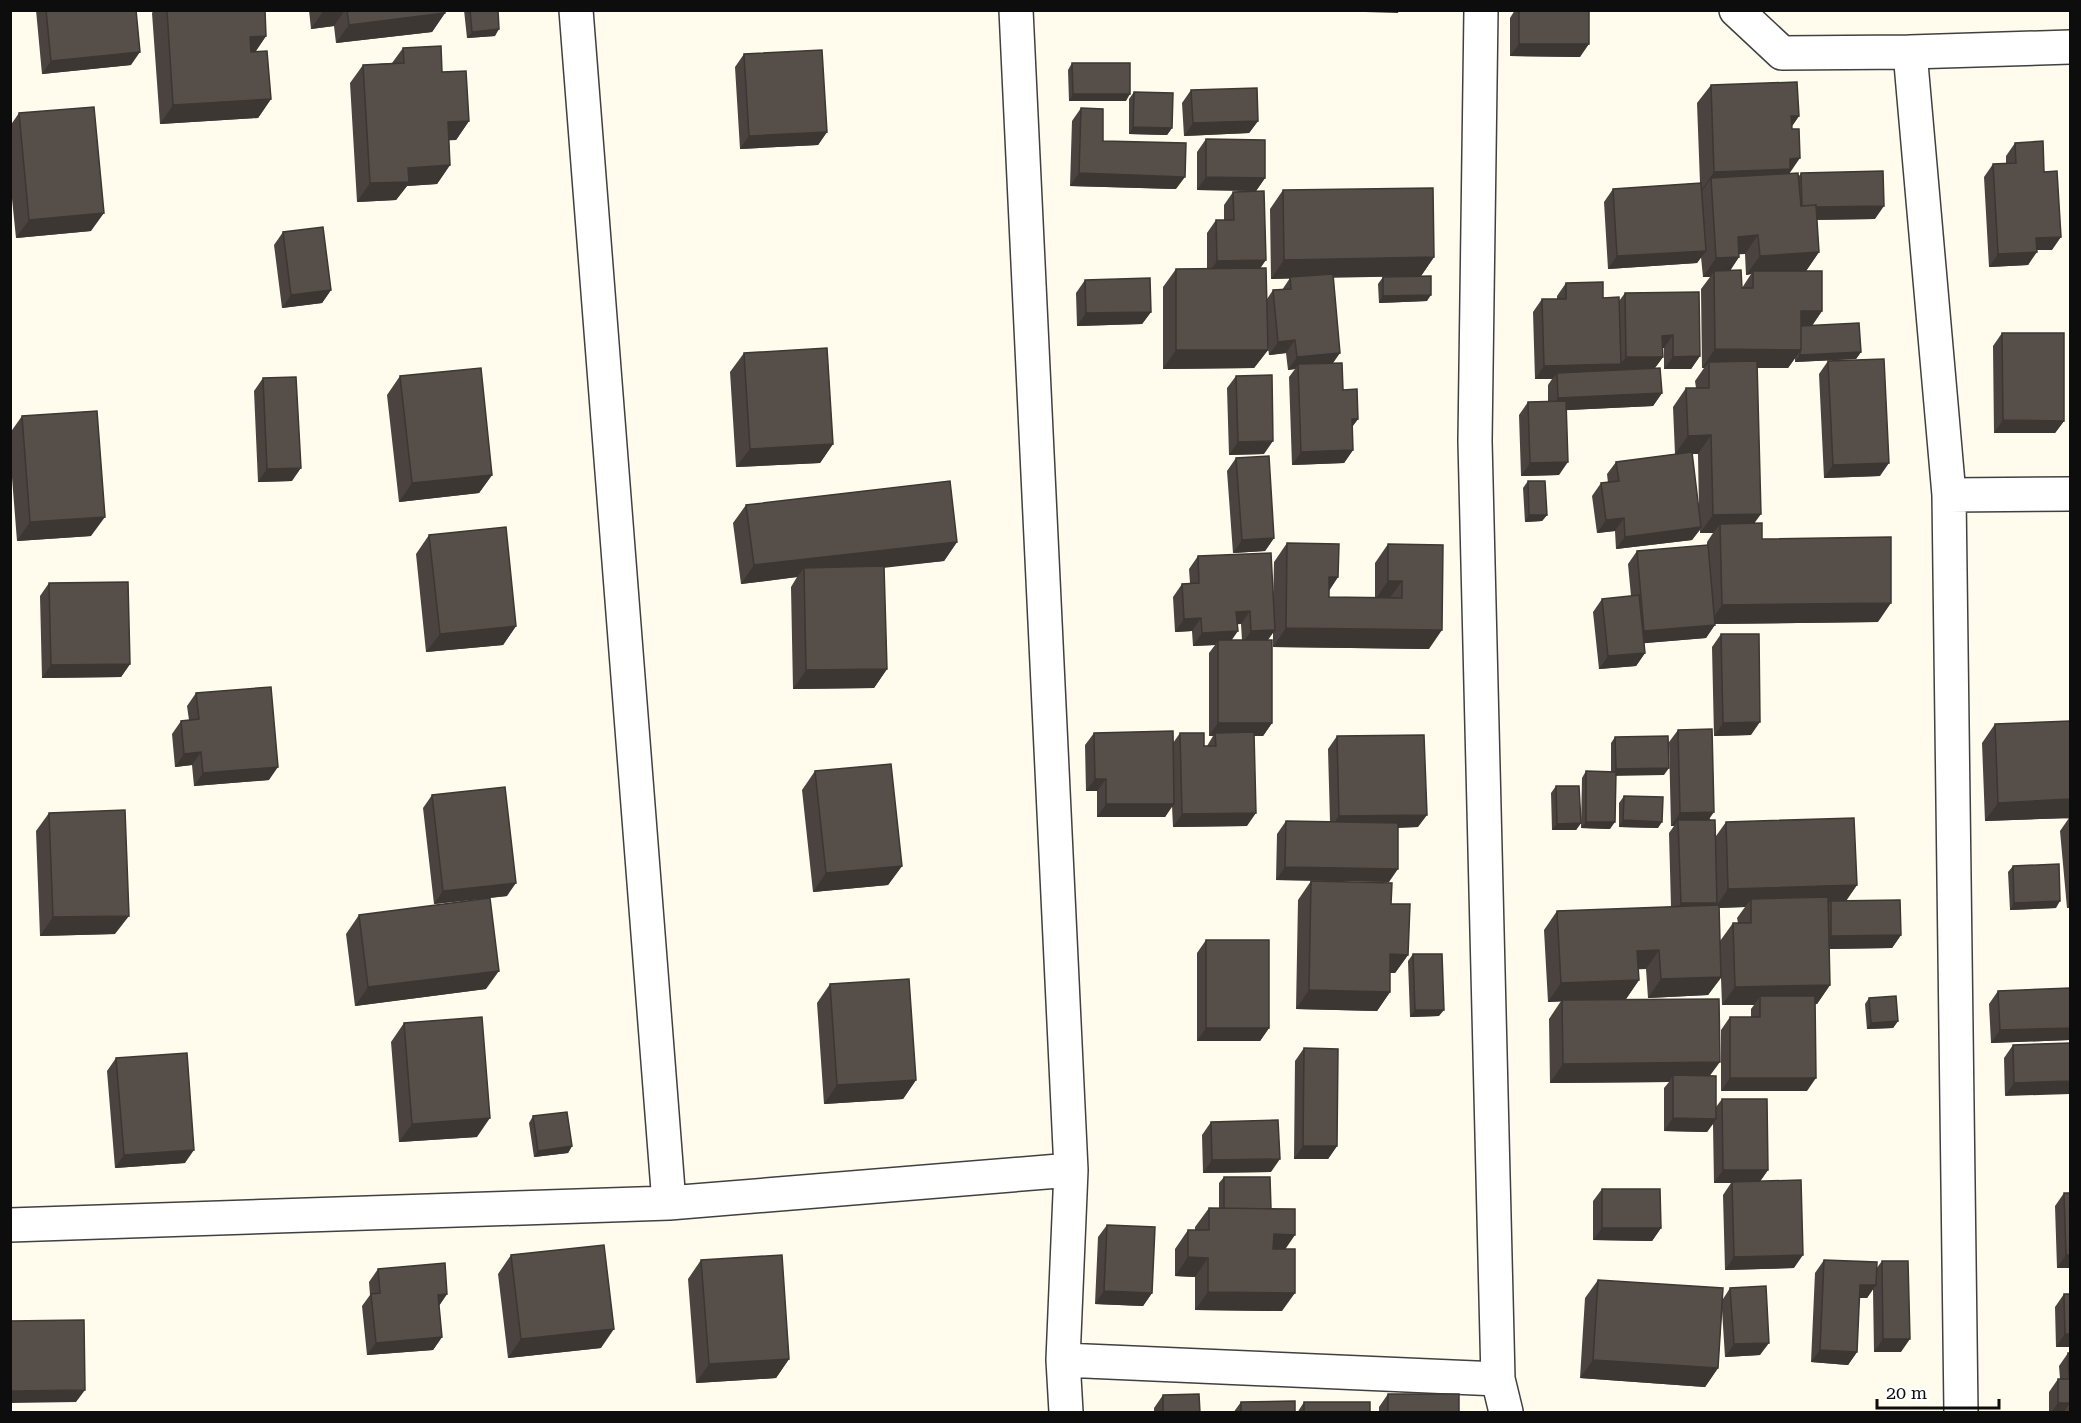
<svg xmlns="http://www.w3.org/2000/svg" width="2081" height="1423" viewBox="0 0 2081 1423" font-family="'Roboto Serif',serif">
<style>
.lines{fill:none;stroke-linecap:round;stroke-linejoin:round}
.minor-casing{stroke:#404040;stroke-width:36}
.minor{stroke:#fff;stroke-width:33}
.wall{fill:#4a433f;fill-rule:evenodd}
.shaded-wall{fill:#3c3733}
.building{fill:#564e49;stroke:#3c3733;stroke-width:1.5}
</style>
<rect width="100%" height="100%" fill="#fffbed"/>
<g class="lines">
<defs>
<path id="minor" d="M576 10 669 1203
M1016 10 1071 1170 1063 1360 1066 1412
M1481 10 1475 441 1498 1379 1506 1412
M1736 10 1782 53 1910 52 2070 47
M1910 52 1949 495 1961 1412
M1949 495 2070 494
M10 1225 669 1203 1071 1170
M1063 1360 1498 1379"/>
</defs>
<use href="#minor" class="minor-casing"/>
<use href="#minor" class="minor"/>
</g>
<path class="wall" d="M36 10H136L131 65 42 74Z
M154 10H265L266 36 256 51 271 99 258 118 160 124 152 13Z
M309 10H445V13L432 32 336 43 334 26 311 29Z
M464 10H498L495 36 467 38Z
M1515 10H1593L1589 11 1580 57 1510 56V18Z
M403 48 442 72 469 121 456 140H449L450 165 437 184 407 186 396 200 357 202 350 83 363 65 392 63Z
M744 54 827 132 818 145 740 149 735 67Z
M1072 63 1126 101H1069L1068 70Z
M1711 85 1799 116 1792 126 1789 174 1799 176 1801 173 1875 219 1817 220 1819 252 1806 271 1822 311 1812 326 1861 352 1856 359 1795 362V358L1788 368H1757L1755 523 1762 539 1878 622 1715 624 1706 638 1644 643 1645 653 1636 666 1599 669 1593 612 1602 599 1631 596 1628 564 1637 551 1707 545V542L1713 533H1700V530L1692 540 1616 549 1615 531 1597 533 1592 496 1601 483H1608L1607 474 1616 462 1675 454 1673 407 1686 388H1696L1695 381 1704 368H1702L1701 289 1710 277H1703L1701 257 1697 263 1608 269 1604 202 1613 189 1700 183 1697 103ZM1739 254H1745L1746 275 1751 274 1742 288 1730 271 1739 257ZM1692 454H1698L1699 510Z
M1191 90 1258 121 1249 133 1184 136 1182 103Z
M1134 92 1172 128 1167 135 1129 134V99Z
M1081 108 1103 141 1176 189 1070 186 1072 121Z
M19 113 91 231 16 238 10 179V126Z
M1206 139 1265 178 1256 191 1197 190V152Z
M2015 143 2044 172 2052 250H2037L2028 265 1989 267 1984 177 1993 164 2006 163V156Z
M1283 190 1434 257 1421 276 1334 277 1333 363 1343 390 1358 419 1352 427 1353 450 1344 463 1292 465 1289 377 1295 369 1288 370 1286 353 1269 355 1267 339 1268 350 1254 368 1163 369V287L1176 269H1207V233L1216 220H1224V205L1233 192 1260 268 1267 299 1273 290H1282L1290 278 1271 279 1270 209Z
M283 232 331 290 322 303 282 308 274 245Z
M1383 277 1427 301 1379 303 1378 284Z
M1085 280 1151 312 1142 324 1077 326 1076 293Z
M1566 283 1603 298 1619 301 1625 293 1700 356 1691 369H1664V348H1663V357L1655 368 1662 393 1653 406 1566 410 1559 475 1521 476 1519 415 1528 402H1548V385L1552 379H1535L1533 312 1542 299H1557V296Z
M2002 333 2064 421 2055 433H1994L1993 346Z
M744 353 833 444 820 463 736 467 730 372Z
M1828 361 1880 476 1824 478 1819 374Z
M400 376 492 475 479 493 399 502 387 395Z
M1236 376 1264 454 1229 455 1227 388Z
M263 378 292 481 258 482 254 391Z
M22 416 91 536 17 541 10 452V433Z
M1236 458 1274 538 1265 551 1233 553 1227 471Z
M1528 481 1547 515 1542 521 1525 522 1523 488Z
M746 505 957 542 944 561 884 567 887 669 874 688 793 689 791 587 797 577 741 584 733 523Z
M429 535 516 626 503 645 426 652 416 554Z
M1287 543 1338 577 1329 591V597H1375V563L1388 544 1429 649 1273 647V632L1267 640 1272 723 1263 736H1254L1247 826 1173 827 1172 806 1165 817H1097V791H1086L1085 745 1094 733 1173 743 1180 733 1204 746H1207L1213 736H1209V653L1215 645 1193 646 1192 631 1175 632 1173 597 1182 584 1190 583 1189 569 1198 556 1273 604 1274 562ZM1237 624H1241L1242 640H1231Z
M49 583 130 664 121 677 42 678 40 596Z
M1721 634 1751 735 1714 736 1712 647Z
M196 693 269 780 194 786 192 765 175 767 172 734 181 721 189 720 187 706Z
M1995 724 2070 818 1985 821 1982 743Z
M1678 730 1716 836 1726 822 1857 885 1846 900 1901 935 1892 948 1829 949 1830 985 1817 1004H1815L1807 1091H1721V1030L1730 1017H1751V1009L1754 1005H1722L1721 978 1708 995 1648 998 1646 969H1638L1639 980 1626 999 1602 1000 1710 1076 1716 1107 1722 1099 1768 1170 1760 1181 1794 1268 1725 1270 1723 1195 1731 1183H1714L1713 1124 1707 1132 1664 1131V1088L1669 1082 1550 1083 1549 1019 1561 1001 1548 1002 1544 930 1557 911 1671 907 1669 833 1674 826H1671L1669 742ZM1745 907 1737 918 1738 923H1733L1720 941 1719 908Z
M1337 736 1418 827 1398 828 1389 882 1276 880 1277 834 1286 821 1330 822 1328 749Z
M1615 737 1664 775H1615L1610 829 1581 828 1582 778 1586 771 1611 772V743Z
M815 771 902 866 888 885 813 892 802 790Z
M1556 786 1581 823 1576 830H1552L1551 793Z
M432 795 507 896 434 904 423 808Z
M1624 796 1658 828 1619 827V803Z
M49 813 115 934 40 936 36 831Z
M2069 818H2070V908H2067L2060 831Z
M2013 866 2056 908 2010 910 2008 872Z
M1311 881 1391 904 1408 955 1395 973H1390V992L1377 1011 1296 1009 1298 900Z
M359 915 486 989 355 1006 346 934Z
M1206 940 1269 1028 1260 1041H1197V953Z
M1413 954 1439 1016 1410 1017 1408 961Z
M830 984 916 1080 903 1099 824 1104 817 1003Z
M2070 988V1040L1991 1043 1989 1004 1998 991Z
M1869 998 1898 1021 1893 1028 1867 1029 1865 1004Z
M404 1023 477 1137 399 1142 391 1042Z
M2070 1043 2005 1096 2004 1058 2013 1045Z
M1304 1048 1337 1146 1328 1159H1294L1295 1061Z
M116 1058 185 1163 115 1168 107 1071Z
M533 1116 572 1146 568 1153 534 1157 529 1123Z
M1211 1122 1271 1172 1203 1173 1202 1135Z
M1224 1177 1271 1209 1285 1249 1282 1311 1195 1310V1277L1175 1276V1249L1188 1230H1195V1227L1209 1208H1219V1183Z
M1602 1189 1661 1228 1652 1241 1593 1240V1201Z
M2064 1193 2070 1268H2057L2055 1206Z
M1107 1225 1152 1293 1143 1306 1095 1304 1098 1237Z
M511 1255 601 1348 508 1358 498 1274Z
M701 1260 789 1359 776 1378 696 1383 688 1279Z
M1824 1260 1876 1269 1882 1261 1901 1352H1874L1873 1289 1867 1298H1859L1857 1352 1848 1365 1811 1362 1815 1273Z
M378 1269 447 1294 439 1306 442 1337 433 1350 367 1355 362 1306 370 1295 369 1282Z
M1598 1280 1723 1299 1730 1288 1760 1355 1725 1357 1722 1310 1718 1368 1705 1387 1580 1378 1585 1298Z
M2064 1294 2070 1347H2056L2055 1307Z
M2068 1353 2070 1413H2049V1392L2058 1379H2060L2059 1366Z
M1388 1394 1459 1413H1379V1407Z
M1163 1395 1200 1413 1154 1412V1408Z
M1241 1402 1295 1413H1233Z
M1304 1402 1370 1413H1297Z"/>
<path class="shaded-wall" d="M324 10H345L334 26 311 29Z
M1300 10H1399L1398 13Z
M445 13 432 32 336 43 349 25Z
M499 29 495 36 467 38 472 32Z
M266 36 253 55H237L250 37Z
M1519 44H1589L1580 57 1510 56Z
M140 52 131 65 42 74 51 61Z
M1073 94H1130L1126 101H1069Z
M271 99 258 118 160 124 173 105Z
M1791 116H1799L1786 135Z
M469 121 456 140 435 141 448 122Z
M1258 121 1249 133 1184 136 1193 123Z
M1133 127 1172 128 1167 135 1129 134Z
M827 132 818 145 740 149 749 136Z
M1800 158 1787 177 1711 178 1702 191H1701L1714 172 1790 159Z
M450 165 437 184 407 186 396 200 357 202 370 183 408 168Z
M1079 173 1185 177 1176 189 1070 186Z
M1206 177 1265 178 1256 191 1197 190Z
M1884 206 1875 219 1793 220 1802 207Z
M104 213 91 231 16 238 29 220Z
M1758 235 1745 254 1725 255 1738 237Z
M2061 237 2052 250H2027L2036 238Z
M1706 251 1697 263 1608 269 1617 256Z
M1819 252 1806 271H1753L1751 274 1746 275 1760 256Z
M2037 252 2028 265 1989 267 1998 254Z
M1434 257 1421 276 1271 279 1284 260Z
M1739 257 1726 276 1714 271 1710 277H1703L1716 258Z
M1266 260 1257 273 1208 274 1217 261Z
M331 290 322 303 282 308 291 295Z
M1431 295 1427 301 1379 303 1383 296Z
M1801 311H1822L1809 329H1798Z
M1151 312 1142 324 1077 326 1086 313Z
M1673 335 1664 348 1653 349 1662 336Z
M1295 340 1286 353 1269 355 1278 342Z
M1715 349 1801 350 1788 368H1709V362L1704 368H1702Z
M1176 350H1268L1254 368 1163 369Z
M1861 352 1856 359 1795 362 1800 355Z
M1340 353 1331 366 1298 364 1295 369 1288 370 1297 357Z
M1700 356 1691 369H1664L1673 357Z
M1626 357H1663L1654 369 1557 373 1552 379H1535L1544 366 1621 364Z
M1662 393 1653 406 1549 411 1558 398Z
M1352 419H1358L1349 431Z
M2003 420 2064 421 2055 433H1994Z
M1711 435 1698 454H1675L1688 436Z
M1273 441 1264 454 1229 455 1238 442Z
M833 444 820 463 736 467 750 449Z
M1353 450 1344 463 1292 465 1301 452Z
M1568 462 1559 475 1521 476 1530 463Z
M1889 463 1880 476 1824 478 1833 465Z
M301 468 292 481 258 482 267 469Z
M492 475 479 493 399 502 412 483Z
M1761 514 1748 532 1720 524 1713 533H1700L1713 515Z
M1529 515H1547L1542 521 1525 522Z
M105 517 91 536 17 541 30 522Z
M1624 518 1615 531 1597 533 1606 520Z
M1701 527 1692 540 1616 549 1625 537Z
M1274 538 1265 551 1233 553 1242 540Z
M957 542 944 561 804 577V568L797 577 741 584 754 565Z
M1329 577H1338L1325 596Z
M1388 581H1402L1389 599 1375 600Z
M1891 603 1878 622 1709 624 1722 605Z
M1250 611 1241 624 1227 625 1236 612Z
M1201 618 1192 631 1175 632 1184 619Z
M1715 625 1706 638 1635 644 1644 631Z
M516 626 503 645 426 652 440 634Z
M1286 628 1442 630 1429 649 1273 647Z
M1275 630 1266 643 1242 644 1251 631Z
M1238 631 1229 644 1218 640 1215 645 1193 646 1202 633Z
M1645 653 1636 666 1599 669 1608 656Z
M130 664 121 677 42 678 51 665Z
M887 669 874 688 793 689 806 670Z
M1760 722 1751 735 1714 736 1723 723Z
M1218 723H1272L1263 736H1216L1215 733 1213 736H1209Z
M201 752 192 765 175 767 184 754Z
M278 767 269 780 194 786 203 773Z
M1669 768 1664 775 1611 776 1616 769Z
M1095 779H1106L1097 791H1086Z
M2070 799V818L1985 821 1998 803Z
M1106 804H1174L1165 817H1097Z
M1714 812 1705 825 1678 820 1674 826H1671L1680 813Z
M1256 813 1247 826 1173 827 1182 814Z
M1427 815 1418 827 1330 829 1339 816Z
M1623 820 1662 822 1658 828 1619 827Z
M1586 822H1615L1610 829 1581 828Z
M1581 823 1576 830H1552L1557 824Z
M902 866 888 885 813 892 826 873Z
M1285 867 1398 869 1389 882 1276 880Z
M516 883 507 896 434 904 443 891Z
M1857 885 1844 904 1831 901 1828 904 1751 899 1745 907 1715 908 1728 889Z
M2060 901 2056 908 2010 910 2014 903Z
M1681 903H1717L1708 916H1672Z
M129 916 115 934 40 936 53 917Z
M1901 935 1892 948 1822 949 1831 936Z
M1659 950 1646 969 1624 970 1637 951Z
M1390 954 1408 955 1395 973H1377Z
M499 971 486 989 355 1006 368 987Z
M1721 977 1708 995 1648 998 1661 979Z
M1639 980 1626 999 1548 1002 1561 983Z
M1830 985 1817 1004 1760 1005V996L1754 1005H1722L1735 987Z
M1309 990 1390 992 1377 1011 1296 1009Z
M1415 1010H1444L1439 1016 1410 1017Z
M1898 1021 1893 1028 1867 1029 1871 1023Z
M1206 1028H1269L1260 1041H1197Z
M2070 1028V1040L1991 1043 2000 1030Z
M1720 1062 1706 1081 1673 1075 1669 1082 1550 1083 1563 1064Z
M1730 1078H1816L1807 1091H1721Z
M916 1080 903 1099 824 1104 837 1085Z
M2070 1081V1094L2005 1096 2014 1083Z
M490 1118 477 1137 399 1142 412 1124Z
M1673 1118 1716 1119 1707 1132 1664 1131Z
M572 1146 568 1153 534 1157 538 1151Z
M1303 1146H1337L1328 1159H1294Z
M194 1150 185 1163 115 1168 124 1155Z
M1280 1159 1271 1172 1203 1173 1212 1160Z
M1723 1170H1768L1759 1183H1714Z
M1602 1228H1661L1652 1241 1593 1240Z
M1274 1234 1295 1235 1282 1254 1261 1253Z
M1803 1255 1794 1268 1725 1270 1734 1257Z
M2066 1255H2070V1268H2057Z
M1188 1257 1208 1258 1195 1277 1175 1276Z
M1860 1285H1876L1867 1298H1851Z
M1104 1291 1152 1293 1143 1306 1095 1304Z
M1208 1292 1295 1293 1282 1311 1195 1310Z
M447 1294 438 1307V1295Z
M614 1329 601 1348 508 1358 521 1339Z
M2065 1334H2070V1347H2056Z
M442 1337 433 1350 367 1355 376 1343Z
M1883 1339H1910L1901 1352H1874Z
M1769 1343 1760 1355 1725 1357 1734 1344Z
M1820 1350 1857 1352 1848 1365 1811 1362Z
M789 1359 776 1378 696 1383 709 1364Z
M1593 1360 1718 1368 1705 1387 1580 1378Z
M85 1390 76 1402 10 1403V1391Z
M2058 1403H2070L2063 1413H2051Z"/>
<path class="building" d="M46 10H136L140 52 51 61Z
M167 10H265L266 36 250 37 251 52 267 51 271 99 173 105Z
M347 10H445V13L349 25Z
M470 10H498L499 29 472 32Z
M1519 10H1589V44H1519Z
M441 46 442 72 466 71 469 121 448 122 450 165 408 168 409 182 370 183 363 65 404 63 403 48Z
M822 50 827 132 749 136 744 54Z
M1072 63H1130V94H1073Z
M1797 82 1799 116H1791L1792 129H1799L1800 158 1790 159V169L1714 172 1711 85Z
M1257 88 1258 121 1193 123 1191 90Z
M1134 92 1173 93 1172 128 1133 127Z
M94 107 104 213 29 220 19 113Z
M1081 108 1103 109V141L1186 143 1185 177 1079 173Z
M1206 139 1265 140V178L1206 177Z
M2043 141 2044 172 2057 171 2061 237 2036 238 2037 252 1998 254 1993 164 2016 163 2015 143Z
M1883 171 1884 206 1816 207V205L1802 206 1801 173Z
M1798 173 1801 206 1816 205 1819 252 1760 256 1758 235 1738 237 1739 257 1716 258 1711 178Z
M1701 183 1706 251 1617 256 1613 189Z
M1433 188 1434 257 1284 260 1283 190Z
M1264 191 1266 260 1217 261 1216 220H1234L1233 192Z
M323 227 331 290 291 295 283 232Z
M1266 268 1268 350H1176V269Z
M1741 270 1742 288H1753V271H1822V311H1801V350L1715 349 1714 271Z
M1333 274 1340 353 1297 357 1295 340 1278 342 1273 290 1291 289 1290 277Z
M1431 276V295L1383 296V277Z
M1150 278 1151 312 1086 313 1085 280Z
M1603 282V298L1619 297 1621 364 1544 366 1542 299H1566V283Z
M1699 292 1700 356 1673 357V335L1662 336 1663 357H1626L1625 293Z
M1859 323 1861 352 1800 355V352L1801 350V326Z
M2002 333H2064V421L2003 420Z
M827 348 833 444 750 449 744 353Z
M1884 359 1889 463 1833 465 1828 361Z
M1757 361 1761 514 1713 515 1711 435 1688 436 1686 388H1709V362Z
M1342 363 1343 390 1357 389 1358 419H1352L1353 450 1301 452 1298 364Z
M481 368 492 475 412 483 400 376Z
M1660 368 1662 393 1558 398 1557 373Z
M1272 375 1273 441 1238 442 1236 376Z
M296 377 301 468 267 469 263 378Z
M1566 401 1568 462 1530 463 1528 402Z
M97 411 105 517 30 522 22 416Z
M1692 452 1701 527 1625 537 1624 518 1606 520 1601 483 1619 481 1616 462Z
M1269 456 1274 538 1242 540 1236 458Z
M950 481 957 542 754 565 746 505Z
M1528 481H1545L1547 515H1529Z
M1762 523V539L1891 537V603L1722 605 1720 524Z
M506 527 516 626 440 634 429 535Z
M1287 543 1339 544 1338 577H1329V597L1402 598V581H1388V544L1443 545 1442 630 1286 628Z
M1708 545 1715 625 1644 631 1637 551Z
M1271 553 1275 630 1251 631 1250 611 1236 612 1238 631 1202 633 1201 618 1184 619 1182 584 1199 583 1198 556Z
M884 566 887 669 806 670 804 568Z
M128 582 130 664 51 665 49 583Z
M1639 595 1645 653 1608 656 1602 599Z
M1721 634H1759L1760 722 1723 723Z
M1218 640H1272V723H1218Z
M271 687 278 767 203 773 201 752 184 754 181 721 199 719 196 693Z
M2070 721V799L1998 803 1995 724Z
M1712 729 1714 812 1680 813 1678 730Z
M1173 731 1174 804H1106V779H1095L1094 733Z
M1254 732 1256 813 1182 814 1180 733H1204V746H1216L1215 733Z
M1424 735 1427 815 1339 816 1337 736Z
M1668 736 1669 768 1616 769 1615 737Z
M891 764 902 866 826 873 815 771Z
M1586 771 1616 772 1615 822H1586Z
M1556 786H1579L1581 823 1557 824Z
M505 787 516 883 443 891 432 795Z
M1624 796 1663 797 1662 822 1623 820Z
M125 810 129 916 53 917 49 813Z
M1854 818 1857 885 1728 889 1726 822Z
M1678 820H1715L1717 903H1681Z
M1286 821 1398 823V869L1285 867Z
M2059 864 2060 901 2014 903 2013 866Z
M1311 881 1392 883 1391 904H1410L1408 955 1390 954V992L1309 990Z
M1828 897 1830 985 1735 987 1733 923H1751V899Z
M490 898 499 971 368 987 359 915Z
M1900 900 1901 935 1831 936V901Z
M1719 905 1721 977 1661 979 1659 950 1637 951 1639 980 1561 983 1557 911Z
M1206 940H1269V1028H1206Z
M1413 954H1442L1444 1010H1415Z
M909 979 916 1080 837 1085 830 984Z
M2070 988V1028L2000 1030 1998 991Z
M1760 996H1815L1816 1078H1730V1017H1760Z
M1896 996 1898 1021 1871 1023 1869 998Z
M1719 999 1720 1062 1563 1064 1562 1000Z
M482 1017 490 1118 412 1124 404 1023Z
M2070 1043V1081L2014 1083 2013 1045Z
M1304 1048 1338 1049 1337 1146H1303Z
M187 1053 194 1150 124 1155 116 1058Z
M1673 1075 1716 1076V1119L1673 1118Z
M1722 1099H1767L1768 1170H1723Z
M567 1112 572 1146 538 1151 533 1116Z
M1278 1120 1280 1159 1212 1160 1211 1122Z
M1224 1177H1270L1271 1209 1224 1208Z
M1801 1180 1803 1255 1734 1257 1732 1182Z
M1602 1189H1660L1661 1228H1602Z
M2064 1193H2070V1255H2066Z
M1209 1208 1295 1209V1235L1274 1234 1273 1249H1295V1293L1208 1292V1258L1188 1257V1230H1209Z
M1107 1225 1155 1227 1152 1293 1104 1291Z
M604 1245 614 1329 521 1339 511 1255Z
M782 1255 789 1359 709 1364 701 1260Z
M1824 1260 1877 1262 1876 1285H1860L1857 1352 1820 1350Z
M1882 1261H1908L1910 1339H1883Z
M445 1263 447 1294 438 1295 442 1337 376 1343 371 1294 380 1293 378 1269Z
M1598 1280 1723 1288 1718 1368 1593 1360Z
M1766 1286 1769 1343 1734 1344 1730 1288Z
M2064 1294H2070V1334H2065Z
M84 1320 85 1390 10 1391V1321Z
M2068 1353H2070V1409V1403H2058V1379H2069Z
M1199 1394 1200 1413H1144L1163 1412V1395Z
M1388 1394H1459V1413H1388Z
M1295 1401V1413H1241V1402Z
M1304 1402H1370V1413H1304Z"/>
<rect width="2081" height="1423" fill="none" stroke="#0d0d0d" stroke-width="24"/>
<path d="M1877 1399v9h122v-9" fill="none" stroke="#0d0d0d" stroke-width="3"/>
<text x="1886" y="1399" font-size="18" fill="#0d0d0d" stroke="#ffffff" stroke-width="4.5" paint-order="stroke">20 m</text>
</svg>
